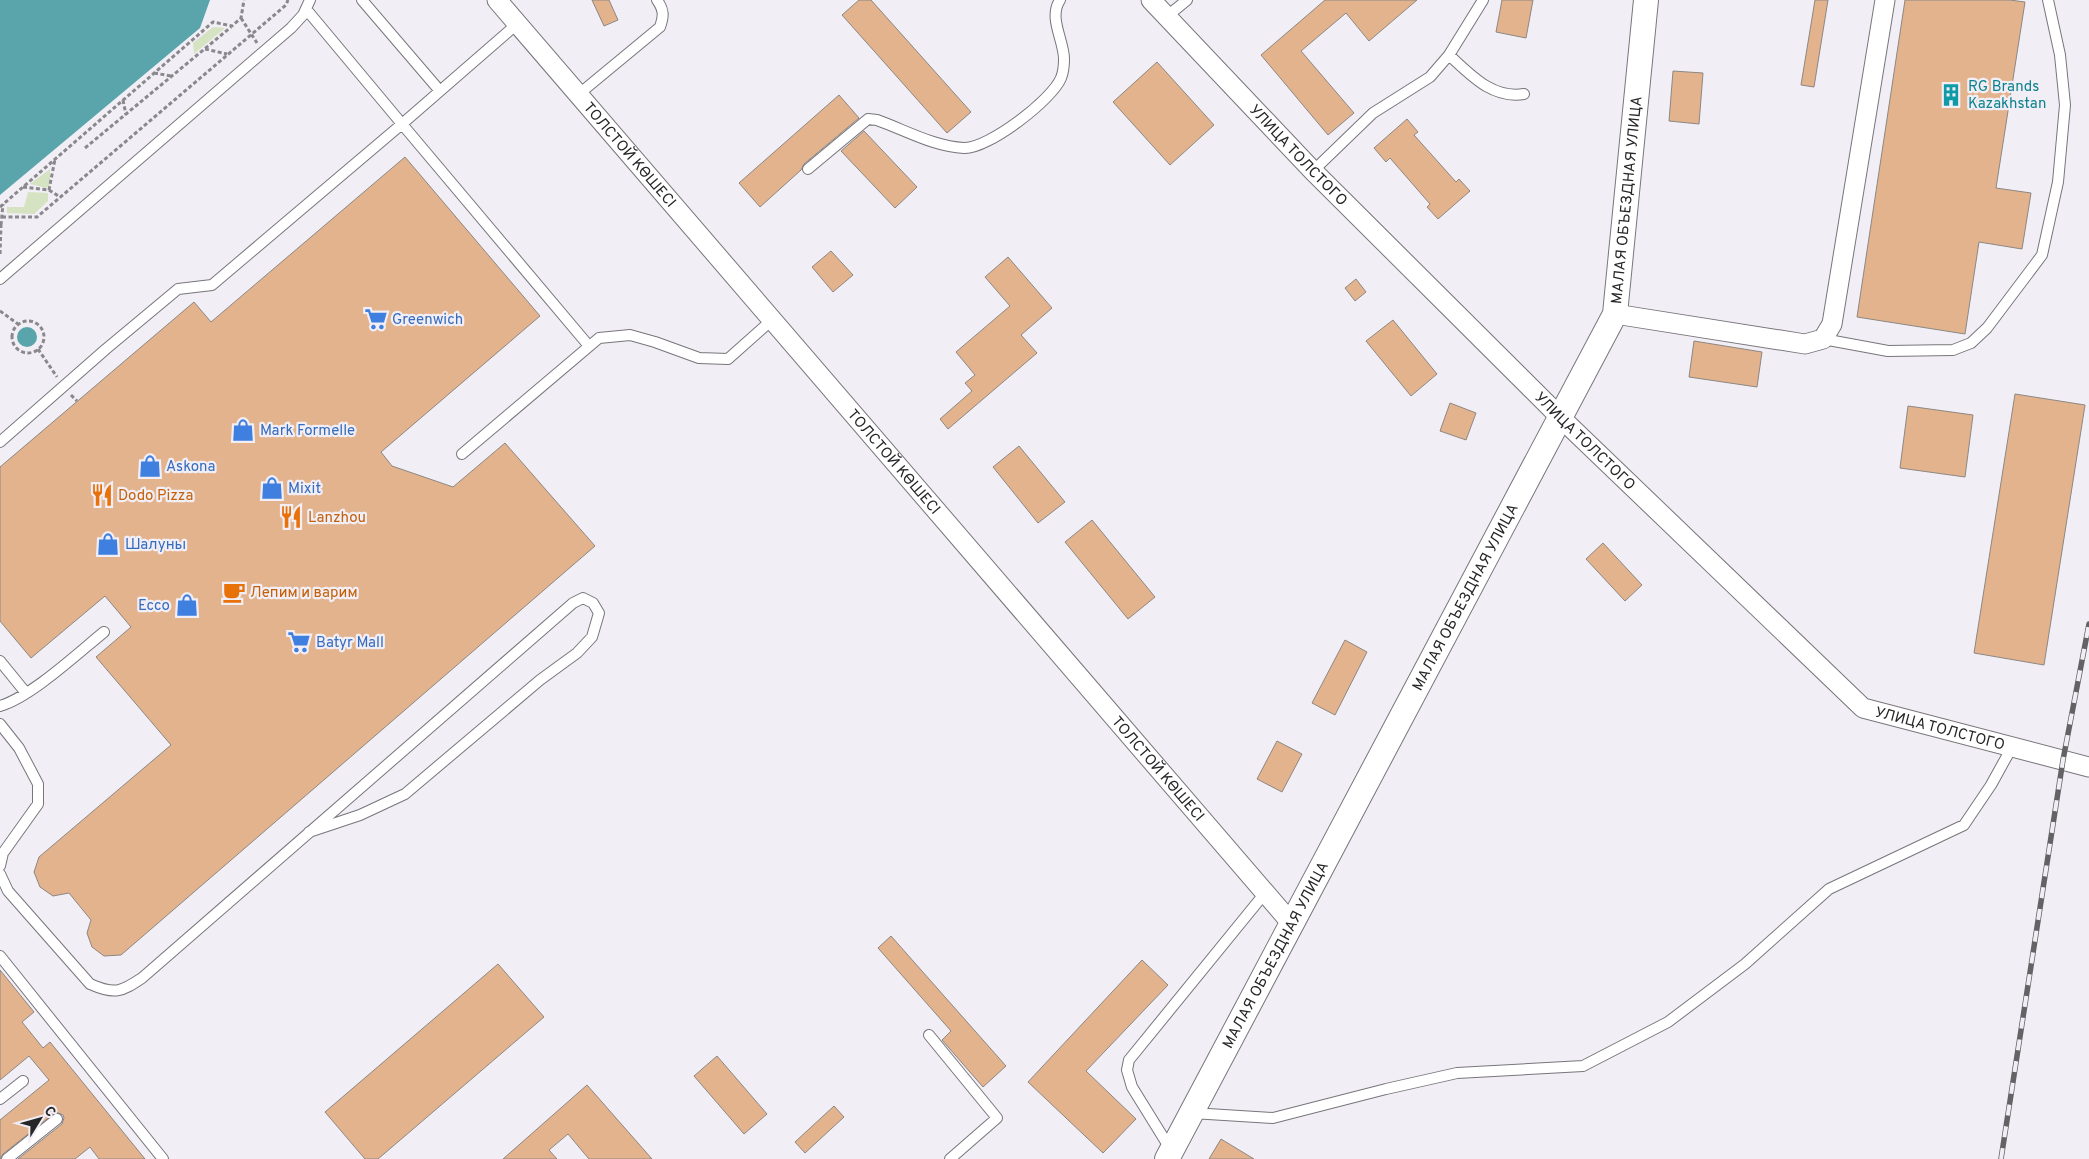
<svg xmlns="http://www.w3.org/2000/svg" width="2089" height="1159" viewBox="0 0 2089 1159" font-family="Overpass,sans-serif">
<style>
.green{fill:#d5e3c3}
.water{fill:#5aa5ac}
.building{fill:#e3b38d;stroke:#8c8783}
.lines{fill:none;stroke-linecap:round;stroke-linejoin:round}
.service-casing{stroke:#78757b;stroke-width:12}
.minor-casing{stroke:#78757b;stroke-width:21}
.tertiary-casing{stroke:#78757b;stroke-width:26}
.path{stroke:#8a888c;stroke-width:3;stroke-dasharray:4 2.5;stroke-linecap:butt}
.service{stroke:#fff;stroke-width:10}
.minor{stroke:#fff;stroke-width:19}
.tertiary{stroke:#fff;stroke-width:24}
.rail-casing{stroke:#636265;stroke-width:5.5}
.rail{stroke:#f1eef5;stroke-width:4;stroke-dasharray:11;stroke-linecap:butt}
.labels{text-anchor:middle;stroke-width:4.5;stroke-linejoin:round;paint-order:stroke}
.culture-label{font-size:15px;fill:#0d838f;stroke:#f1eef5;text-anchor:start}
.street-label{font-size:15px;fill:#262527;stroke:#f1eef5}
.shop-label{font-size:15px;fill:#366cbe;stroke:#f1eef5;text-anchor:start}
.food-label{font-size:15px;fill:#c56008;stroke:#f1eef5;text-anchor:start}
</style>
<rect width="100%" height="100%" fill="#f1eef5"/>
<path class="green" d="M213 27 225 28 194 54 193 43Z
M50 169V185L46 188 30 184Z
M28 192 48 193V201L34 214 7 213V207H24Z"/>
<path class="water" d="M0 0H210L200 28 0 195Z
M17 337a10 10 0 1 1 20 0a10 10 0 1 1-20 0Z"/>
<path class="building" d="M592 0H609L618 20 604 26Z
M859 0H871L971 112 947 133 842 15Z
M1325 0H1417L1369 41 1346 13 1301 51 1354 113 1328 135 1261 55Z
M1502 0H1533L1526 38 1496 32Z
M1815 0H1828L1814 87 1801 85Z
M1905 0H2010L2025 2 1996 188 2031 193 2022 249 1979 242 1965 334 1857 317Z
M1157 62 1214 125 1170 165 1113 102Z
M1673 71 1703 73 1699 124 1669 121Z
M839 95 859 118 804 164 801 170 760 207 739 183Z
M1407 119 1418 132 1414 135 1456 182 1459 179 1470 191 1438 219 1427 207 1430 204 1390 158 1386 162 1374 148Z
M864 131 917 187 895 208 841 151Z
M405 157 540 316 381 452 392 466 453 487 505 443 595 546 121 955 104 956 92 947 87 933 91 920 69 893 53 896 40 887 34 872 39 857 171 745 96 657 131 627 105 596 31 658 0 621V467L194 302 211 322Z
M831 251 853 275 833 292 812 267Z
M1008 257 1052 308 1021 335 1037 353 948 429 940 419 972 391 965 383 975 375 956 352 1010 306 985 277Z
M1356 279 1366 292 1355 301 1345 288Z
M1393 320 1437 374 1411 396 1366 341Z
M1694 341 1762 352 1757 387 1689 377Z
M2015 394 2085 405 2044 665 1974 653Z
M1450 403 1476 413 1466 440 1440 431Z
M1908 406 1973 415 1965 477 1900 468Z
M1019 446 1065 502 1038 523 993 467Z
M1092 520 1155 597 1128 619 1065 542Z
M1603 543 1642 585 1625 601 1586 559Z
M1345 640 1367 652 1335 715 1312 703Z
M1277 741 1302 754 1282 792 1257 779Z
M891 936 1006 1066 983 1087 942 1040 951 1031 878 948Z
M1142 960 1168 985 1086 1071 1136 1119 1103 1153 1028 1082Z
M498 964 544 1017 378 1159H365L325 1112Z
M0 970 34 1012 22 1022 43 1048 50 1042 145 1159H99L90 1147 75 1159H18L62 1124 64 1118 63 1115 56 1112 3 1154 0 1159V1120L49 1080 29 1056 0 1080Z
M717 1056 767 1114 744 1134 694 1076Z
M587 1085 652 1159H589L568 1134 549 1150 557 1159H503Z
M834 1106 844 1117 805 1153 795 1142Z
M1221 1139 1254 1159H1209Z"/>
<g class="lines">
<defs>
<path id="service" d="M362 0 440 91
M306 9 402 124 517 24
M1166 17 1187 0
M1449 55C1471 75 1492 99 1524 94
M579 94 660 27C664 16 664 10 657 0
M808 169 868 119 877 120C905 130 935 147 964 148 988 149 1052 100 1061 78 1063 73 1064 65 1064 59 1064 40 1048 18 1060 0
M1313 171 1373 113 1430 77 1449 55 1483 0
M0 279 291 28 303 15 310 0
M1823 339 1888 351 1953 350 1971 343 1987 328 2042 255 2058 182 2065 105 2060 55 2048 0
M0 442 106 349 178 289 212 285 402 124 589 346
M462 454 599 338 630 335 655 342 699 358 728 359 773 319
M0 661 26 693
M0 706C31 697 78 653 104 632
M0 724 19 748 38 784V804L3 853 0 866
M0 874 8 891 90 984C115 995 121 992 142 978L573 603 583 598 593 603 599 613 592 637 577 653 540 680 405 794 360 815 309 832
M0 956 163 1159
M929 1035 997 1118 950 1159
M0 1099 23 1081
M1192 1113 1273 1118 1386 1089 1457 1073 1583 1066 1668 1022 1745 964 1829 889 1964 825 1991 785 2012 747
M1171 1150 1132 1087 1127 1070 1129 1060 1265 893
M7 1159 57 1119"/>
<g id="minor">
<path id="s1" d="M497 0 1292 924"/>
<path id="s2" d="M1151 0 1313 171 1561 418 1863 708 2089 767"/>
<path d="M1615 314 1805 344 1823 339 1832 324 1885 0"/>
</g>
<g id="tertiary">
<path id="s3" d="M1167 1159 1615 314 1646 0"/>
</g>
</defs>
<use href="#service" class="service-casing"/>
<use href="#minor" class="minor-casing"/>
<use href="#tertiary" class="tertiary-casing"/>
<path class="path" d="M241 18 257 43
M205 49 227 54
M154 73 171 76
M123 100 126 115
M85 148 231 27
M23 187 49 190 55 159
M49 190 60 197
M0 207 213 22 232 26 241 18 244 0
M2 217H37L286 5 288 0
M1 225 3 204
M0 254 1 225
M0 311 18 324
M12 337a16 16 0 1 1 32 0a16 16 0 1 1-32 0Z
M38 349 57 377
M71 395 77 401"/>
<use href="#service" class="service"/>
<use href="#minor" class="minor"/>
<use href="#tertiary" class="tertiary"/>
<defs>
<path id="rail" d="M2001 1159 2063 760 2089 624"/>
</defs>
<use href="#rail" class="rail-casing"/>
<use href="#rail" class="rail"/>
</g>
<defs>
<symbol id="building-bare" viewBox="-9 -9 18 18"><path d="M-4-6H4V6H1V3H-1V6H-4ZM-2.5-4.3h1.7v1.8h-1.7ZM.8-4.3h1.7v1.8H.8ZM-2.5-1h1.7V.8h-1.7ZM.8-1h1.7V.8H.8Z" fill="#0f9aa8" stroke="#f1eef5" stroke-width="2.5" paint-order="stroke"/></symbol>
<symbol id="supermarket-bare" viewBox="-9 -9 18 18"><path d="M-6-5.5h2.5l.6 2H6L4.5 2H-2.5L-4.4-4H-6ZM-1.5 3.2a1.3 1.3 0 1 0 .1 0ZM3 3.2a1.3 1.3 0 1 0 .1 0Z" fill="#3f7fe0" stroke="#f1eef5" stroke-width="2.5" paint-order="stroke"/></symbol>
<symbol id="shop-bare" viewBox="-9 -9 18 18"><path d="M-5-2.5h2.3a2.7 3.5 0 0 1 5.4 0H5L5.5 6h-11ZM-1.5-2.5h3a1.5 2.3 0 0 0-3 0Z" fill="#3f7fe0" stroke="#f1eef5" stroke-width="2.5" paint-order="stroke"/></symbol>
<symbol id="restaurant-bare" viewBox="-9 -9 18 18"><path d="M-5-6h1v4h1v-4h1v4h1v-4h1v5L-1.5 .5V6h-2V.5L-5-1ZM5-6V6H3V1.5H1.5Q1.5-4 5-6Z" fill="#e8710a" stroke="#f1eef5" stroke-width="2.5" paint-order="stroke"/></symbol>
<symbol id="cafe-bare" viewBox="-9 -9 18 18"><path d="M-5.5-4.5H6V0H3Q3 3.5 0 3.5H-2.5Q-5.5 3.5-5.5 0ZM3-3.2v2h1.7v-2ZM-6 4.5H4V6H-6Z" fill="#e8710a" stroke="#f1eef5" stroke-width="2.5" paint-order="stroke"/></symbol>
</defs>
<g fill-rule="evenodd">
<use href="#building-bare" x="1935" y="79" width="32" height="32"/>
<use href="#supermarket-bare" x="360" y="303" width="32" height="32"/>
<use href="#shop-bare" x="227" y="414" width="32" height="32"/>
<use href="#shop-bare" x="134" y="450" width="32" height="32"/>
<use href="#shop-bare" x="256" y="472" width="32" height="32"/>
<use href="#restaurant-bare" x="86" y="479" width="32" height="32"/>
<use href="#restaurant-bare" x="275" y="501" width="32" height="32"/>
<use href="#shop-bare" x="92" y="528" width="32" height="32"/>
<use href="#cafe-bare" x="218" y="576" width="32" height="32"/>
<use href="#shop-bare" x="171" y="589" width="32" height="32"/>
<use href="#supermarket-bare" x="283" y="626" width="32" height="32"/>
</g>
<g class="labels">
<g class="culture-label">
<text x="1968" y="91">RG Brands<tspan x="1968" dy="17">Kazakhstan</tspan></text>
</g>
<g class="street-label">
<text dy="5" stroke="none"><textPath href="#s1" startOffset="204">ТОЛСТОЙ КӨШЕСІ</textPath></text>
<text dy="5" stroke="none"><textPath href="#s2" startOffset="214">УЛИЦА ТОЛСТОГО</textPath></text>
<text dy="5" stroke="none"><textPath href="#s3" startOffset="1071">МАЛАЯ ОБЪЕЗДНАЯ УЛИЦА</textPath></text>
<text dy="5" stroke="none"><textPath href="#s2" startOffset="619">УЛИЦА ТОЛСТОГО</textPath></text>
<text dy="5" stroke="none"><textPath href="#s1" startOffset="609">ТОЛСТОЙ КӨШЕСІ</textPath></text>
<text dy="5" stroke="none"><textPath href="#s3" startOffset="636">МАЛАЯ ОБЪЕЗДНАЯ УЛИЦА</textPath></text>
<text dy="5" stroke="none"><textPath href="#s2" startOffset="1084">УЛИЦА ТОЛСТОГО</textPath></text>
<text dy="5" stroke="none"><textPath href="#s1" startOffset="1014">ТОЛСТОЙ КӨШЕСІ</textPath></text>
<text dy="5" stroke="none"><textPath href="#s3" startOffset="231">МАЛАЯ ОБЪЕЗДНАЯ УЛИЦА</textPath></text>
</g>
<g class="shop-label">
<text x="392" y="324">Greenwich</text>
<text x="260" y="435">Mark Formelle</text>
<text x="166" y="471">Askona</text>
<text x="288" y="493">Mixit</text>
<text x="125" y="549">Шалуны</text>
<text x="170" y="610" text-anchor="end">Ecco</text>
<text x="316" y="647">Batyr Mall</text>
</g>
<g class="food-label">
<text x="118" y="500">Dodo Pizza</text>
<text x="308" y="522">Lanzhou</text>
<text x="250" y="597">Лепим и варим</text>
</g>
</g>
<g transform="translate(40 1119) rotate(53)" stroke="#f1eef5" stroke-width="4" paint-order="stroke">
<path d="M0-4L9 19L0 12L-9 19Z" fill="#262527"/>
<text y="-8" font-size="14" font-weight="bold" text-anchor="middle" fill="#262527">С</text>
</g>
</svg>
